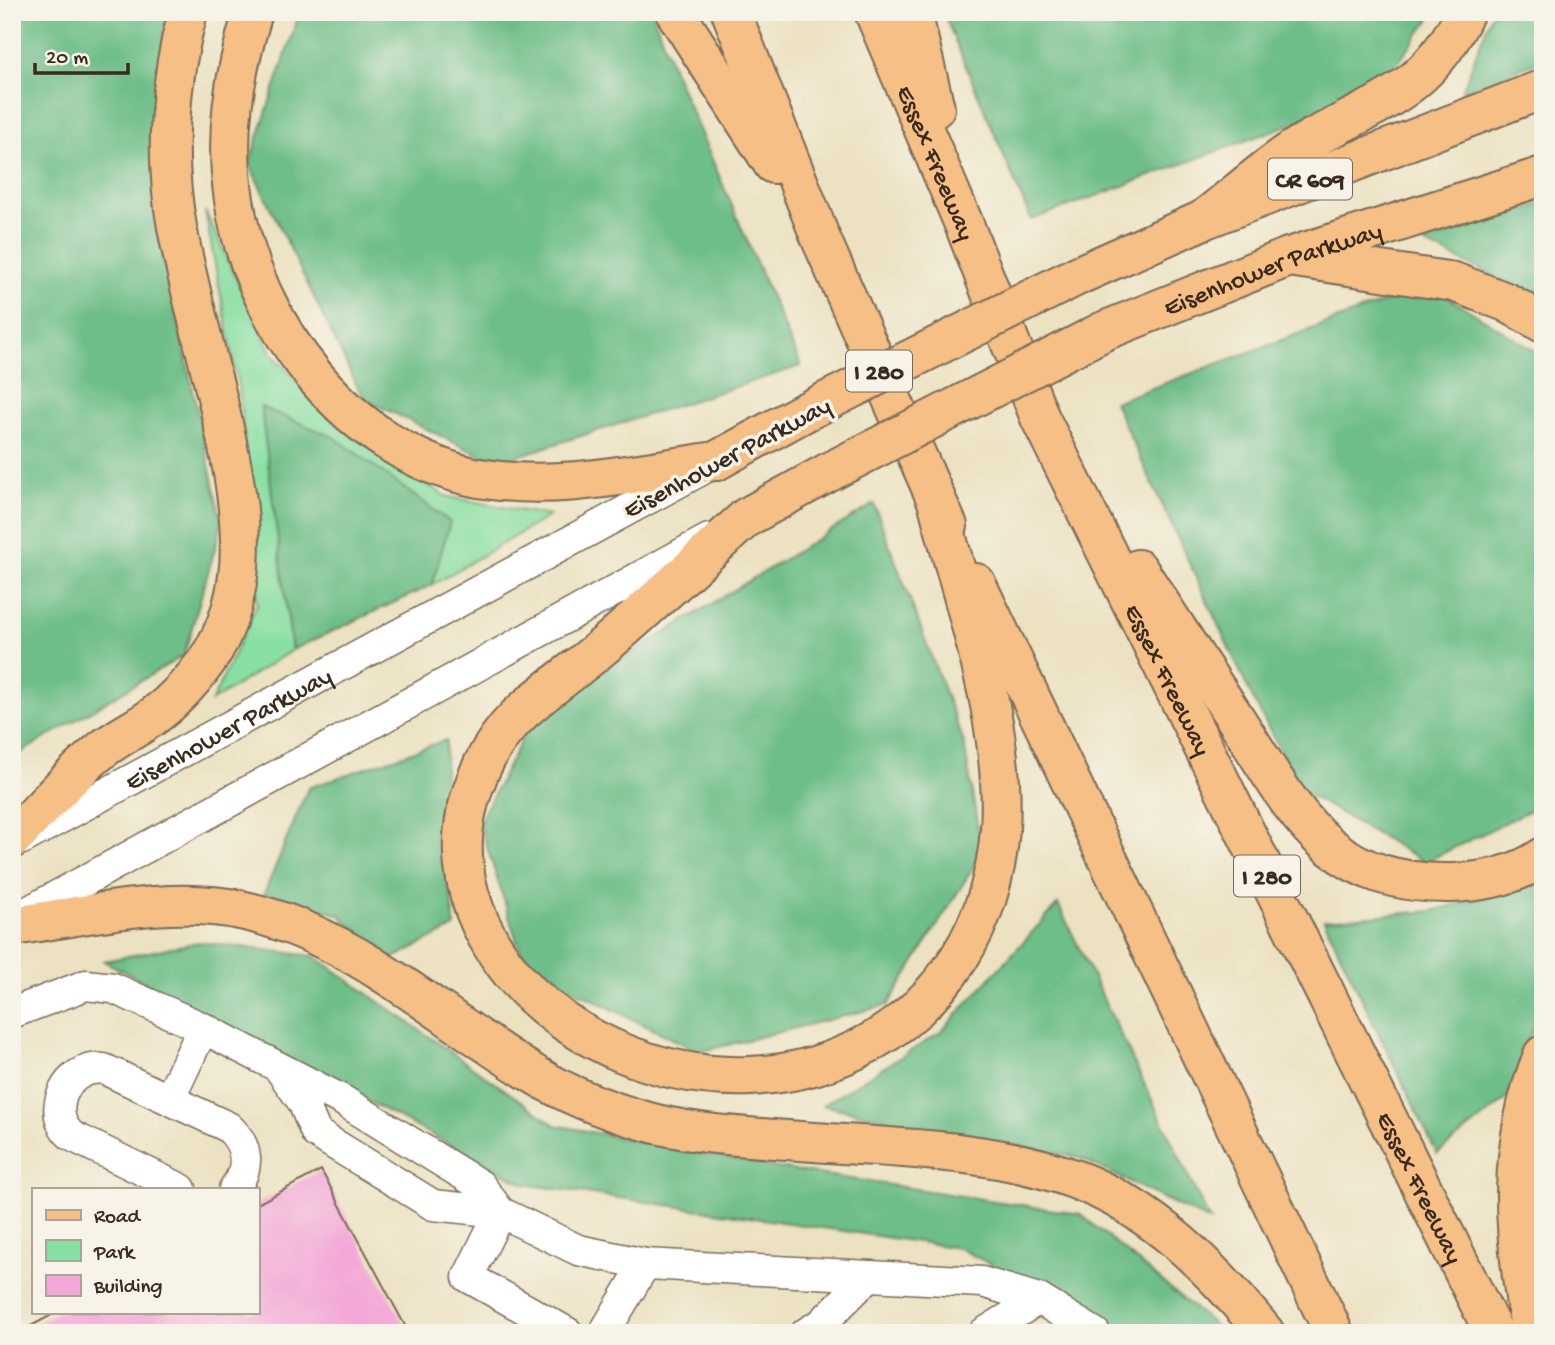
<svg xmlns="http://www.w3.org/2000/svg" width="1555" height="1345" viewBox="0 0 1555 1345" font-family="'Gochi Hand',sans-serif">
<style>
.green{fill:#88dfa3;stroke:#628460;stroke-width:2}
.forest{fill:#6ebe89;stroke:#547454;stroke-width:2}
.building{fill:#f3a8d7}
.lines{fill:none;stroke-linecap:round;stroke-linejoin:round}
.minor-casing{stroke:#796a57;stroke-width:33}
.major-casing{stroke:#796a57;stroke-width:42}
.highway-casing{stroke:#796a57;stroke-width:42}
.minor{stroke:#fff;stroke-width:30}
.major{stroke:#f5bf86;stroke-width:38}
.highway{stroke:#f5bf86;stroke-width:38}
.major-bridge-casing{stroke:#796a57;stroke-width:42;stroke-linecap:butt}
.major-bridge{stroke:#f5bf86;stroke-width:38}
.labels{text-anchor:middle;stroke-width:7;stroke-linejoin:round;paint-order:stroke}
.shield{fill:#f7f3e8;stroke:#73665b;stroke-width:2}
.shield-label{font-size:24px;font-weight:bold;fill:#3b2a1e}
.street-label{font-size:26px;fill:#3b2a1e;stroke:#f7f3e8}
</style>
<rect width="100%" height="100%" fill="#f7f3e8"/>
<filter id="ink" filterUnits="userSpaceOnUse"><feTurbulence type="fractalNoise" baseFrequency=".0143" numOctaves="2"/><feDisplacementMap in="SourceGraphic" scale="14" xChannelSelector="R" yChannelSelector="G"/><feConvolveMatrix kernelMatrix="1 2 1 2 8 2 1 2 1" color-interpolation-filters="sRGB"/></filter>
<filter id="wash" filterUnits="userSpaceOnUse"><feTurbulence type="fractalNoise" baseFrequency=".00686" numOctaves="4" result="noise"/><feDisplacementMap in="SourceGraphic" scale="28" xChannelSelector="R" yChannelSelector="G"/><feGaussianBlur stdDeviation="1.57" result="paint"/><feColorMatrix in="noise" values="0 0 0 0 0 0 0 0 0 0 0 0 0 0 0 0 0 1.4 0 .05"/><feComposite in="paint" operator="in"/></filter>
<g filter="url(#wash)">
<rect width="100%" height="100%" fill="#ece2c2"/>
<path class="green" d="M205 211 271 353 333 421 445 496 549 516 432 585 449 522 261 408 292 650 212 701 257 604 241 401Z"/>
<path class="forest" d="M12 12H170L152 201 222 524 184 655 12 758Z
M300 12H652L675 74 801 366 496 463 363 398 249 164Z
M943 12H1435L1375 93 1031 220Z
M1492 12H1543V59L1462 92Z
M1543 203V307L1518 287 1423 243Z
M1444 280 1451 299 1543 356V804L1425 862 1302 791 1252 697 1114 402Z
M261 407 334 437 450 522 432 585 292 650Z
M874 504 964 743 982 853 888 1005 699 1052 525 966 479 822 536 712Z
M446 740 442 833 455 927 388 961 340 915 264 894 308 788Z
M1543 882V1000L1509 1097 1437 1154 1324 920 1432 911Z
M1058 904 1210 1221 1078 1157 951 1134 823 1105 941 1032Z
M199 942 314 956 555 1125 778 1168 1080 1214 1224 1333H1124L959 1248 524 1184 104 961Z"/>
<g id="blocks">
<path class="building" d="M321 1170 409 1333H18L57 1312H257V1204Z"/>
</g>
</g>
<g filter="url(#ink)">
<use href="#blocks" fill-opacity="0" stroke="#796a57" stroke-width="2"/>
<g class="lines">
<defs>
<g id="minor">
<path id="s1" d="M22 839 701 470"/>
<path d="M13 920 709 539"/>
<path d="M12 1013 86 985 113 988 203 1028 342 1100 480 1185 500 1212 433 1205 316 1133 303 1102 281 1071"/>
<path d="M170 1098 203 1028"/>
<path d="M181 1189 72 1136C43 1112 68 1063 104 1069L228 1127C248 1145 251 1167 234 1189"/>
<path d="M568 1333 468 1277 500 1212 578 1250 645 1264 982 1282 1039 1299 1095 1333"/>
<path d="M604 1333 645 1264"/>
<path d="M806 1333 821 1324 869 1276"/>
<path d="M984 1333 1039 1299"/>
</g>
<g id="major">
<path d="M1079 275 1203 220 1543 89"/>
<path id="s2" d="M1104 331 1289 257 1543 176"/>
<path d="M716 461 803 413"/>
<path d="M747 517 831 471"/>
</g>
<g id="highway">
<path d="M253 12C234 74 224 135 234 200 253 325 350 454 479 478 558 492 639 472 716 461"/>
<path d="M675 12 773 164"/>
<path d="M731 12 821 239 948 526"/>
<path id="s3" d="M874 12 963 222 1040 418 1494 1333"/>
<path d="M912 12 935 108"/>
<path d="M1203 220C1237 194 1274 159 1311 139 1379 102 1429 90 1465 12"/>
<path d="M1289 257 1454 282 1506 302 1543 323"/>
<path d="M747 517C698 561 650 607 600 649 540 700 492 718 469 802 457 843 463 887 481 925 509 983 558 1025 618 1051 795 1126 985 1028 1000 829 1007 724 964 607 938 504"/>
<path d="M1138 569C1171 619 1204 670 1237 721 1296 812 1326 885 1452 883 1483 882 1517 875 1543 857"/>
<path d="M976 583 1334 1333"/>
<path d="M12 839C40 811 67 778 98 753 115 738 137 729 155 715 174 701 192 681 206 662 261 583 237 487 218 401 204 343 188 285 177 227 164 156 169 81 188 12"/>
<path d="M12 926C87 916 170 894 245 911 355 936 442 1019 537 1076 568 1095 604 1109 638 1119 687 1134 738 1136 788 1140 879 1148 988 1147 1074 1179 1153 1208 1213 1269 1265 1333"/>
<path d="M1531 1333C1513 1235 1505 1150 1543 1055"/>
</g>
</defs>
<use href="#minor" class="minor-casing"/>
<use href="#major" class="major-casing"/>
<use href="#highway" class="highway-casing"/>
<use href="#minor" class="minor"/>
<use href="#major" class="major"/>
<use href="#highway" class="highway"/>
<defs>
<path id="major-bridge" d="M803 413 1079 275
M831 471 1104 331"/>
</defs>
<use href="#major-bridge" class="major-bridge-casing"/>
<use href="#major-bridge" class="major-bridge"/>
</g>
</g>
<g class="labels">
<g class="shield">
<rect x="1268" y="158.5" width="84" height="41" rx="5"/>
<rect x="846" y="350.5" width="66" height="41" rx="5"/>
<rect x="1234" y="855.5" width="66" height="41" rx="5"/>
</g>
<g class="shield-label">
<text x="1310" y="187">CR 609</text>
<text x="879" y="379">I 280</text>
<text x="1267" y="884">I 280</text>
</g>
<g class="street-label">
<text dy="9" stroke="none"><textPath href="#s3" startOffset="163">Essex Freeway</textPath></text>
<text dy="9" stroke="none"><textPath href="#s2" startOffset="180">Eisenhower Parkway</textPath></text>
<text transform="translate(726 456) rotate(-28)" y="9">Eisenhower Parkway</text>
<text dy="9" stroke="none"><textPath href="#s3" startOffset="730">Essex Freeway</textPath></text>
<text dy="9" stroke="none"><textPath href="#s1" startOffset="234">Eisenhower Parkway</textPath></text>
<text dy="9" stroke="none"><textPath href="#s3" startOffset="1297">Essex Freeway</textPath></text>
</g>
</g>
<rect width="1555" height="1345" fill="none" stroke="#f7f3e8" stroke-width="42"/>
<rect x="32" y="1188" width="228" height="126" fill="#f7f3e8" stroke="#aca397" stroke-width="2"/>
<rect x="46" y="1210" width="35" height="10" fill="#f5bf86" stroke="#aca397" stroke-width="2"/>
<text x="94" y="1222" font-size="21" fill="#3b2a1e">Road</text>
<rect x="46" y="1240" width="35" height="21" fill="#88dfa3" stroke="#aca397" stroke-width="2"/>
<text x="94" y="1258" font-size="21" fill="#3b2a1e">Park</text>
<rect x="46" y="1275" width="35" height="21" fill="#f3a8d7" stroke="#aca397" stroke-width="2"/>
<text x="94" y="1292" font-size="21" fill="#3b2a1e">Building</text>
<path d="M35 63v10h93v-10" fill="none" stroke="#3b2a1e" stroke-width="3.5"/>
<text x="46" y="63" font-size="21" fill="#3b2a1e" stroke="#f7f3e8" stroke-width="5" paint-order="stroke">20 m</text>
</svg>
